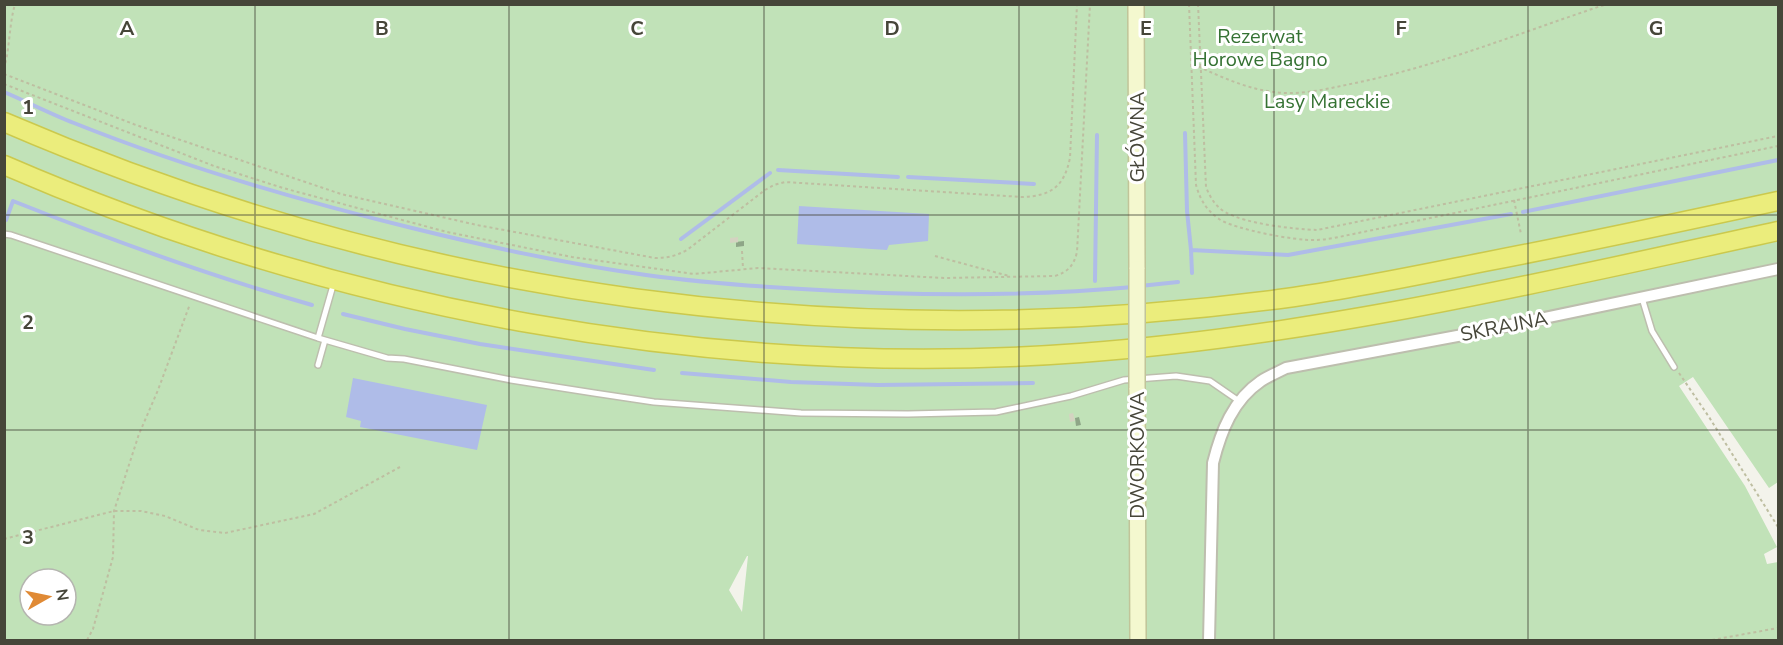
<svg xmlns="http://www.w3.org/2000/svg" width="1783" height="645" viewBox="0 0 1783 645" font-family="'Nunito Sans',sans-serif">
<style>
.green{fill:#c1e2b8;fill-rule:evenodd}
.water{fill:#afbce8}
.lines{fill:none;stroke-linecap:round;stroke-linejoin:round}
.stream{stroke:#afbce8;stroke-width:4}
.building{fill:#d4d3c1;filter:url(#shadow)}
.lane-casing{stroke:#bdbeae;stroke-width:8}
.street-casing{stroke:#bdbeae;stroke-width:14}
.secondary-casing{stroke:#c1c499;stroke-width:18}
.highway-casing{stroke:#cbc94d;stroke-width:21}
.path{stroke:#bebea1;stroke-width:2;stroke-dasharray:3 3;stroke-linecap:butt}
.lane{stroke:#fff;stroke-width:5}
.street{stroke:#fff;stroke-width:10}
.secondary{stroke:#f4f8cf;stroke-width:15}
.highway{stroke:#ebed7c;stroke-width:18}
.secondary-bridge-casing{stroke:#c1c499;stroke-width:18;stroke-linecap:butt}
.secondary-bridge{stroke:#f4f8cf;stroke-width:15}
.grid{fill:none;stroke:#464639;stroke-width:1.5;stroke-opacity:0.55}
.labels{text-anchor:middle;stroke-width:6;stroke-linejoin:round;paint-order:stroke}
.park-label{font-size:20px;fill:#357233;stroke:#fff}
.street-label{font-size:20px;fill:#464639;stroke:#fff}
.grid-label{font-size:20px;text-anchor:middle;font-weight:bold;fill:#464639;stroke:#fff;stroke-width:6;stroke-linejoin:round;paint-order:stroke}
</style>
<defs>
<filter id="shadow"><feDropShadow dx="6" dy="4" stdDeviation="0" flood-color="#0004"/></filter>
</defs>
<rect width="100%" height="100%" fill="#f3f3eb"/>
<path class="green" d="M4 5H1778V482L1769 488 1693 377 1679 386 1745 486 1777 547 1764 554 1767 564 1778 562V640H5ZM747 556H748L742 612 729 590ZM30 579H66V615H30Z"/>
<path class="water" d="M799 206 929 214 928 241 889 245 887 250 797 244Z
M353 378 487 405 477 450 360 427 361 421 346 417Z"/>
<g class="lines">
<path class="stream" d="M4 92C28 102 50 114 74 123 184 167 297 200 412 228 489 247 567 264 646 275 697 282 749 286 802 289 912 296 1022 297 1133 287
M1185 133 1187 211 1191 250
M778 170 898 177
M908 177 1034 184
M1523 212 1778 160
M6 220 13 201C111 240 210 276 312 305
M681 239 770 173
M1192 273 1191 250 1288 255 1511 214
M1095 281 1097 135
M1140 286 1178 282
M343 314 405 329 480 344 654 370
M682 373 791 382 878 385 1033 383"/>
</g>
<path class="building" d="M738 237V242L730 243V238Z
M1073 413 1075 421 1070 422 1069 414Z"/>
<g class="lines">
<defs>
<path id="lane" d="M4 234 11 235 318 338 387 358 404 359 511 380 594 393 654 402 801 413 908 414 996 412 1071 396 1124 380 1176 376 1210 381 1239 401
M1642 298 1652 331 1674 367
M318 338 334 282
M318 365 325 340"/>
<path id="street" d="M1209 640 1213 463C1221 431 1233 400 1261 381 1269 376 1278 372 1286 368L1468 334 1778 269"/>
<path id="secondary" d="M1136 4 1137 269
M1137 388 1138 640"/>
<path id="highway" d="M4 122C412 298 848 357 1287 298 1353 289 1419 275 1484 262 1583 243 1681 222 1778 201
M4 165C338 310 716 380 1080 353 1316 336 1548 281 1778 231"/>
</defs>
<use href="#lane" class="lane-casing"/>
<use href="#street" class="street-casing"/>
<use href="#secondary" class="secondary-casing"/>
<use href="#highway" class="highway-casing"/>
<path class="path" d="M1189 4 1196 185C1200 199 1206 210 1219 219 1233 229 1296 241 1315 240 1321 240 1327 239 1334 238L1778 146
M1198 4 1206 187C1210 197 1215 206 1225 212 1246 224 1293 229 1317 230L1778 136
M1675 4H1724
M1193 64C1223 78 1251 91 1284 93 1309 94 1335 87 1360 82 1444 64 1525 31 1607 4
M4 69C10 47 9 25 15 4
M4 74 136 125 341 194 477 225 655 258C667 258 676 256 687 250L765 190 774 185 785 182 1022 197C1051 196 1064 187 1070 158L1077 4
M4 84 214 166 283 188 447 232 572 257 694 274 758 268 944 278 1055 276C1068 272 1074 265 1077 252L1090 4
M1514 200 1521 234
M742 251 743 268
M935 256 1009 276
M1679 373 1709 417 1778 527
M4 539 114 511H141L165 516 199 530 225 533 314 514 400 467
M87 640 93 629 113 557 114 511 139 434 158 390 190 304
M1712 640 1778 628"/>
<use href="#lane" class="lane"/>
<use href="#street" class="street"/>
<use href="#secondary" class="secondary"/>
<use href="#highway" class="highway"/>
<defs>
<path id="secondary-bridge" d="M1137 269V388"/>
</defs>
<use href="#secondary-bridge" class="secondary-bridge-casing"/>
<use href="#secondary-bridge" class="secondary-bridge"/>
</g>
<path class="grid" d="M255 4V640M509 4V640M764 4V640M1019 4V640M1274 4V640M1528 4V640M4 215H1778M4 430H1778"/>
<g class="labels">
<g class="park-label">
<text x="1260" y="43">Rezerwat<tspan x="1260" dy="23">Horowe Bagno</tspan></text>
<text x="1327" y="108">Lasy Mareckie</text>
</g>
<g class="street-label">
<text transform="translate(1137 137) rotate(-90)" y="7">GŁÓWNA</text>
<text transform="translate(1504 326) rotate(-11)" y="7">SKRAJNA</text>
<text transform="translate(1137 455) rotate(-90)" y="7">DWORKOWA</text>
</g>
</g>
<g class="grid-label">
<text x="127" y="35">A</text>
<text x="382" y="35">B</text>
<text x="637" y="35">C</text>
<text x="892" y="35">D</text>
<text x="1146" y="35">E</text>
<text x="1401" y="35">F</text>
<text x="1656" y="35">G</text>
<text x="28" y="114">1</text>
<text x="28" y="329">2</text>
<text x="28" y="544">3</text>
</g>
<rect width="1783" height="645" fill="none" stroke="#464639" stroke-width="12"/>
<g transform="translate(48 597) rotate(81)"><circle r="28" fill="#ffffff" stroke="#b5b5b0" stroke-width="1.5"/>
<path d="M0-4.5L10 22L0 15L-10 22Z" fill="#e08a35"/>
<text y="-9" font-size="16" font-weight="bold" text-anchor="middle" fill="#464639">N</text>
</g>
</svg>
